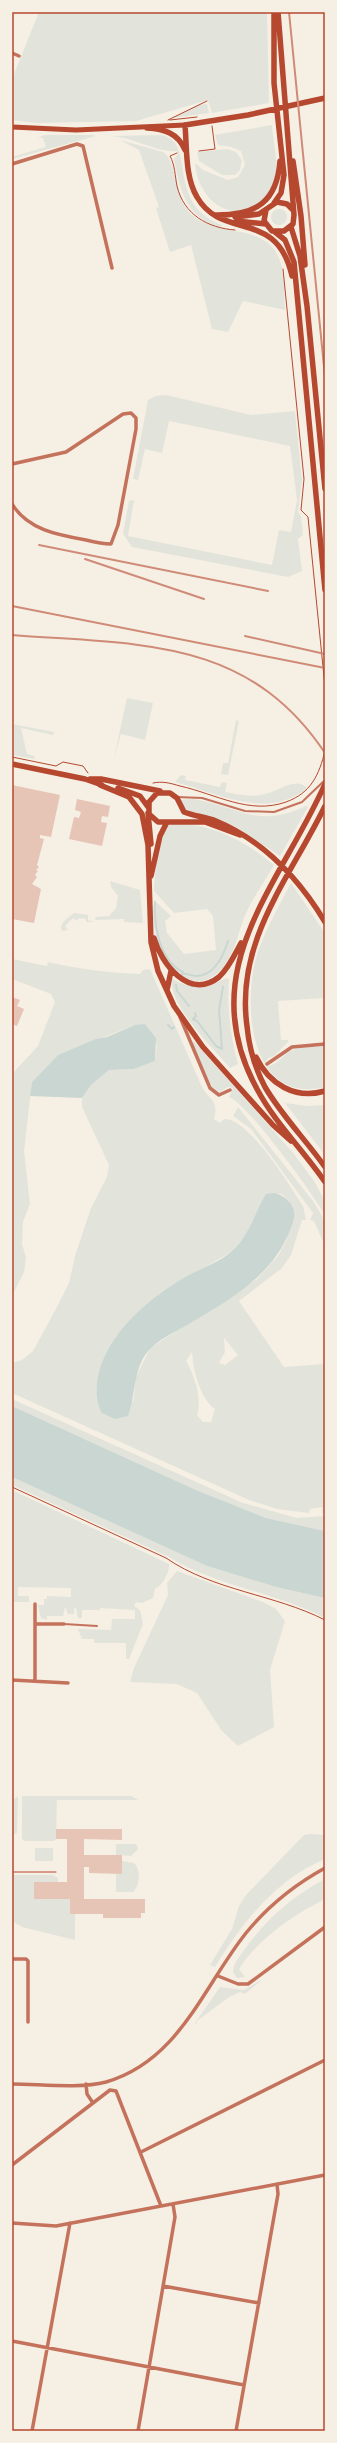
<svg xmlns="http://www.w3.org/2000/svg" width="337" height="2443" viewBox="0 0 337 2443" font-family="'Space Grotesk',sans-serif">
<style>
.green{fill:#e2e4dc;fill-rule:evenodd}
.water{fill:#c9d6d2}
.lines{fill:none;stroke-linecap:round;stroke-linejoin:round}
.stream{stroke:#c9d6d2;stroke-width:2}
.building{fill:#e6c5b7}
.path{stroke:#b5482f;stroke-width:1}
.service{stroke:#c5725c;stroke-width:2}
.minor{stroke:#c5725c;stroke-width:3.5}
.secondary{stroke:#b5482f;stroke-width:5}
.primary{stroke:#b5482f;stroke-width:5.5}
.rail{stroke:#cf8b77;stroke-width:2}
.neatline{fill:none;stroke:#b5482f;stroke-width:1.5}
</style>
<rect width="100%" height="100%" fill="#f6efe4"/>
<path class="green" d="M39 12H267L269 103 212 113 208 100 136 121 37 123 12 120V79Z
M207 104 209 113 172 118 198 105Z
M272 125C273 143 280 166 274 183 255 231 199 214 195 163L203 170 228 180 238 177 245 165 241 151 231 147 218 145 215 135Z
M44 135H93L96 136 12 159V157L46 147 43 138H38Z
M160 135C198 139 164 204 222 225L221 227C186 219 180 190 174 159L178 154 177 151C156 153 134 137 111 136Z
M120 140 163 152C177 161 174 195 189 212 214 239 263 221 279 258 285 273 284 294 285 310L243 301 228 332 212 329 191 245 170 252 156 208 159 207 139 150Z
M227 149 236 152 242 160 240 170 235 175H222L199 161 197 152Z
M271 217a8 8 0 1 1 16 0a8 8 0 1 1-16 0Z
M166 395 251 415 295 411 302 481 298 512 301 516 303 535 298 539 302 571 288 577 132 547 123 534 129 501 134 500 128 536 272 565 279 530 291 532 297 500 290 446 169 421 162 453 145 449 138 480 133 479 148 400 156 396Z
M127 698 153 703 145 740 121 734 114 758Z
M236 720 239 721 228 775 221 774 223 763H228Z
M12 724 54 732 53 735 21 728 27 754 34 756 35 759 12 755Z
M181 775 186 776 185 780 220 787 222 782 227 783 225 792C237 794 249 797 260 795 276 794 295 775 307 788 268 821 217 793 175 782Z
M194 799C240 807 257 829 306 806L308 807 280 856 236 827 186 810 180 800Z
M177 824C214 824 246 842 274 865 265 881 254 896 246 913 238 931 235 956 220 971 181 1008 144 933 155 901L171 916 165 921 167 933 184 954 216 950 213 916 207 909 174 913 154 891C155 875 157 836 169 825Z
M110 881 140 890 143 923 124 922V919L95 920 96 917 109 916 116 908 118 896 111 887Z
M291 883 325 933V998L278 1001 281 1040H288V1042L274 1056 268 1058 265 1064 268 1066C277 1065 282 1056 290 1051 300 1046 314 1047 325 1046V1087C254 1104 244 1017 254 966 261 936 277 910 291 883Z
M74 913 88 915V920L94 922H86V919L78 918V921L73 918 65 926 68 930 62 931 61 928 63 922Z
M12 959 47 966 48 962C78 969 109 973 140 974L143 970 150 969 202 1087C210 1101 219 1100 214 1119L220 1123 224 1119C249 1118 290 1186 303 1206L306 1220H302L291 1255 281 1269 239 1301 284 1367 325 1364V1512L322 1513 323 1507 310 1509 309 1513 277 1509 249 1500 12 1393V1363L22 1360 33 1351 58 1305 69 1283 75 1256 91 1208 107 1177 109 1165 82 1107V1098L91 1085 109 1070 134 1069 155 1061 157 1045 135 1025 58 1055 32 1082 24 1151 30 1204 23 1222 22 1244 26 1258 24 1272 12 1296V1074L38 1046 55 1002 51 994 12 979ZM275 1193 283 1195 289 1201 287 1239 278 1256 257 1279 150 1348 136 1377 133 1403 115 1337 137 1314 169 1288 231 1252 248 1233ZM224 1338 238 1355 225 1365 219 1363 225 1352ZM192 1352C193 1370 200 1399 215 1409L211 1422H203L197 1415C203 1400 194 1374 186 1361Z
M226 978 229 979C227 1008 230 1035 238 1064L230 1068C214 1049 168 1005 172 979 193 990 206 989 226 978Z
M194 1041 294 1154 314 1181 325 1201V1215C313 1194 248 1104 229 1097L233 1088 228 1087 220 1092 212 1087 192 1044Z
M285 1103 307 1106 325 1105V1155Z
M238 1107 313 1201 325 1221V1246L314 1221 310 1220 313 1213 251 1129 233 1116Z
M12 1399 243 1503 297 1518 325 1516V1531L266 1518 196 1490 12 1406Z
M12 1477 207 1566 276 1587 325 1598V1618C275 1592 218 1587 169 1557L12 1485Z
M12 1490 169 1564C170 1573 162 1586 155 1589L153 1598 142 1603 136 1602 134 1606 140 1610 143 1624 129 1659H126V1643H94V1639H82L78 1629 111 1630 112 1619H135V1610L100 1608V1610H82V1618H78L76 1608H74V1614H68L65 1607 63 1616H47V1620L41 1618 38 1605H44V1599H47V1596L71 1597V1588L18 1587V1596H29V1602H12Z
M177 1571 263 1602 276 1609 285 1621 270 1670 274 1727 238 1746 222 1731 197 1693 177 1684 130 1682 134 1668 168 1595 167 1583Z
M18 1796 17 1833 13 1835V1800Z
M22 1796H131L138 1800H57L56 1839 54 1841H24L22 1839Z
M310 1834 325 1835V1859C276 1879 241 1924 215 1967L210 1965 232 1929 239 1906 246 1895 304 1835Z
M116 1844H136L138 1849 131 1856 116 1855Z
M35 1848H53V1861H35Z
M122 1861 134 1863C141 1869 140 1886 133 1892H116V1874Z
M12 1875H53L58 1878V1882L34 1883V1899H70V1913L75 1914V1940L22 1927 12 1921Z
M325 1879V1899C293 1915 258 1939 239 1969L245 1977 237 1978 233 1972C233 1965 238 1958 242 1953 264 1921 291 1897 325 1879Z
M263 1979 245 1994 240 1992 229 1997 197 2021V2024L195 2023 220 1987 244 1990Z"/>
<path class="water" d="M145 1024 156 1038 155 1061 134 1069 109 1070 91 1085 82 1098 30 1096 32 1082 58 1055 96 1039 107 1037 135 1025Z
M275 1193C288 1197 298 1208 293 1222 276 1275 232 1298 187 1325 175 1332 161 1338 151 1348 133 1365 136 1395 128 1416L115 1419 102 1413C95 1401 96 1385 99 1372 111 1329 150 1298 187 1276 202 1268 220 1262 232 1251 250 1235 254 1214 266 1194Z
M12 1406 196 1490 266 1518 325 1531V1598L276 1587 207 1566 12 1477Z"/>
<g class="lines">
<path class="stream" d="M155 902C154 926 159 960 183 972
M182 974C186 973 192 976 197 976 215 975 224 954 228 941
M176 985 177 991 189 1006
M195 1013 196 1016 193 1019 197 1021 216 1046 222 1049 219 1010 223 987
M168 1025 172 1029 174 1027"/>
</g>
<path class="building" d="M12 785 60 795 51 837 40 835V838L44 839 37 865 39 867 36 870 38 871 35 875 37 877 32 884 41 889 34 923 12 919Z
M77 799 110 806 108 817 102 816 101 822 107 823 102 846 69 839 74 817 79 818 81 812 75 810Z
M12 997 20 1000 17 1006 24 1009 17 1026 12 1024Z
M56 1829H122V1840L84 1839V1855H122V1874L89 1873V1867H84V1899H145V1913H141V1918H103V1914H70V1899H34V1882H67V1839H56Z"/>
<g class="lines">
<path class="path" d="M168 120 207 101
M170 120 197 117
M199 151 215 149 212 126
M177 153 170 156C175 165 175 176 177 186 184 215 208 228 235 230
M283 269 304 479 301 510 308 517 325 687
M12 757 56 766 63 762 83 766 88 773
M153 783C162 781 170 783 180 786 216 794 249 815 286 802 311 793 319 775 325 751
M12 1487 166 1558C214 1591 274 1594 325 1620
M12 1872H56"/>
<path class="service" d="M177 797 202 798 245 811 274 812 302 802 325 780
M64 1624 97 1626"/>
<path class="minor" d="M12 53 19 56
M12 164 77 144 83 146 112 268
M12 464 66 452 123 414 131 413 136 418V429L118 525 111 544C103 544 94 542 86 540 58 535 28 530 12 504
M180 1017 210 1088 219 1095 230 1090
M267 1064 292 1047 325 1044
M35 1604V1681
M35 1624H64
M12 1680 68 1683
M12 1959H26L28 1961V2022
M218 1976 238 1984H248L325 1927
M12 2084C40 2084 79 2089 106 2082 179 2061 203 1987 246 1933 268 1906 294 1885 325 1868
M93 2103 110 2090 116 2091 161 2206
M141 2152 325 2060
M12 2165 93 2103 87 2094 86 2084
M12 2223 56 2226 325 2175
M163 2286 259 2303
M12 2341 244 2385
M32 2431 70 2223
M138 2431 175 2217 173 2204
M236 2431 278 2194 277 2184"/>
<path class="secondary" d="M12 127 76 130 185 125"/>
<path class="primary" d="M147 128C164 129 178 133 185 150
M293 161 301 216 305 265
M274 203 281 193 284 175 274 83V12
M266 210 264 221 272 231H284L293 224 294 215 278 12
M217 215C256 215 277 202 280 161
M235 217 259 214 277 202 287 204 293 210
M236 221 266 224
M291 227 300 256 307 306 325 489
M275 232 285 240 294 262 325 590
M292 276C277 208 222 241 197 197 185 177 187 148 185 125L248 115 325 98
M12 764 85 779 102 785
M90 779H101L160 791
M325 784C279 887 192 970 257 1089 275 1123 303 1150 325 1182
M100 785 129 797 142 814 148 845 151 942 158 971 174 1006 203 1047 273 1125 291 1141
M118 788 140 796 148 807
M325 806C290 878 235 941 247 1026 249 1048 255 1068 265 1087 282 1116 306 1140 325 1167
M148 813 151 844
M240 835 205 822H158L149 814V802L157 793H170L177 798 184 812C194 816 206 817 216 821 264 841 299 879 325 922
M151 876 160 836 167 822
M154 938C161 963 189 1001 219 977 229 968 235 954 241 943
M167 990 171 971
M256 1057C269 1084 295 1100 325 1091"/>
<path class="rail" d="M289 12 325 377
M39 545 268 591
M85 559 204 599
M12 606 325 668
M12 635C137 645 247 636 325 753
M245 636 325 654"/>
</g>
<rect width="337" height="2443" fill="none" stroke="#f6efe4" stroke-width="26"/>
<rect x="13" y="13" width="311" height="2417" class="neatline"/>
</svg>
